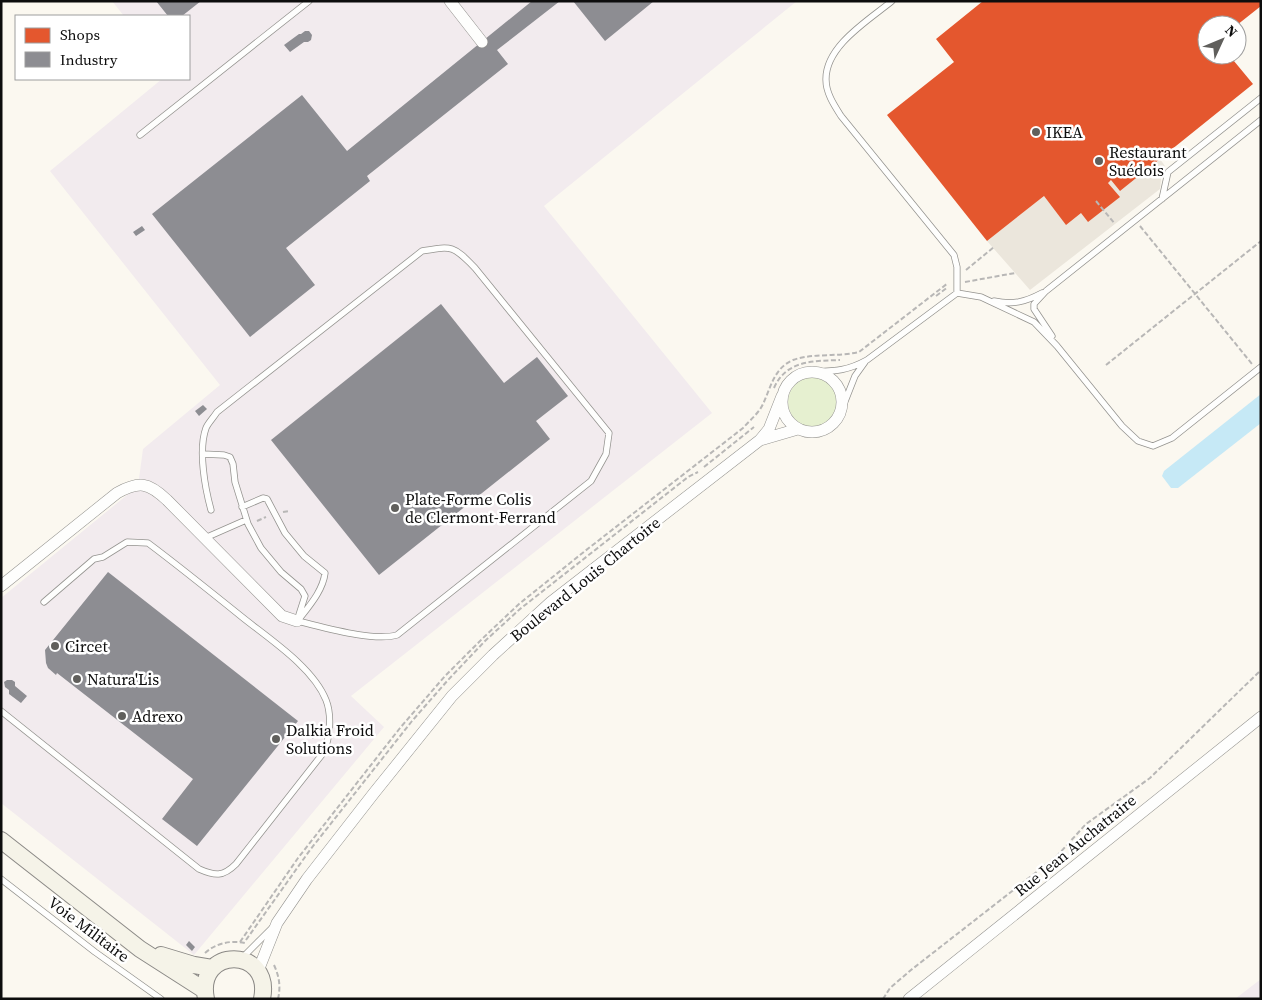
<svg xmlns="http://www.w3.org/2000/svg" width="1262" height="1000" viewBox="0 0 1262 1000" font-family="'Source Serif 4',serif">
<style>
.industrial{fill:#f2ebee}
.green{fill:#e6f0d0}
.plaza{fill:#ebe6dc}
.water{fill:#c6e9f6}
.shops{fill:#e4572e}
.industry{fill:#8d8d92}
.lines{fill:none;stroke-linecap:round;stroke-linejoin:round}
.service-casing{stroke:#94938f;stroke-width:7}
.minor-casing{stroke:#94938f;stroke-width:12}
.secondary-casing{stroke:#8b8986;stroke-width:18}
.path{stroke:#b8b7b6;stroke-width:2;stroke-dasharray:5 2.5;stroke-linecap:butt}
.service{stroke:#fefefd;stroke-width:5.5}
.minor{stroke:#fefefd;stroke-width:11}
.secondary{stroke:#f5f3e8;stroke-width:16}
.poi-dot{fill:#605f5c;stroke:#fff;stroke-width:2}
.labels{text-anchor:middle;stroke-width:5;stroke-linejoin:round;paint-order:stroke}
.poi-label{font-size:16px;fill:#0d0d0d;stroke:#fff;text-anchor:start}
.street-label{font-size:16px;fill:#0d0d0d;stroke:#fff}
</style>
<rect width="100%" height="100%" fill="#fbf8f0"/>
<path class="industrial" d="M112 1H797L544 206 712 413 351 696 384 727 194 955 1 803V598L138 486 143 449 220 385 50 171 162 79H189V16H124Z
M1261 979V999H1235Z"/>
<path class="green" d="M788 402a25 25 0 1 1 50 0a25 25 0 1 1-50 0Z"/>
<path class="plaza" d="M1152 148 1165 166 1162 170 1160 189 1030 290 987 241 1044 196 1066 224 1112 188 1108 183Z"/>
<path class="water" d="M1261 394V423L1178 488H1171L1162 476 1164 471Z"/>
<path class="shops" d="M983 1H1261V6L1237 25H1207V55H1229L1253 84 1120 191 1111 180 1108 183 1120 197 1088 222 1081 213 1066 225 1044 196 987 241 887 115 954 62 936 39Z"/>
<path class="industry" d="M156 1H201L182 16H168Z
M532 1H560L497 50 508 64 367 176 370 181 286 248 315 285 250 337 152 214 302 95 347 151Z
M573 1H654L605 41Z
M305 31H309L312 35 311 40 308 42H304L290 52 284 45 299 34H301Z
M142 226 145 230 136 236 133 232Z
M441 304 504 383 537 357 568 396 536 421 550 439 379 575 271 440Z
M203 405 207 409 199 416 195 411Z
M108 572 298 721 197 846 162 819 193 779 57 673 56 675 48 668 46 663 45 650Z
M7 680H12L15 682V686L27 696 21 703 9 694V690L5 687 4 682Z
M308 730 315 736 313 739 306 733Z
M189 941 195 947 192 951 186 945Z"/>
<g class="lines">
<defs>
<path id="service" d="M892 1C869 20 825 46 826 80 826 93 834 105 841 116L954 255 957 267V293
M140 135 309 1
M1162 199 1168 172 1261 98
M994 301C1013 305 1025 302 1042 293
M1052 336 1034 309V304L1046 291 1261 120
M813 372C835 371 847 371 867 360L957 293 981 297 1034 322 1057 346 1122 426 1138 441 1153 446 1172 438 1261 367
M842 409 855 376 865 362
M203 454 224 455 230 457 233 464 235 482 248 524 261 548 281 572 301 589 305 596 297 621
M242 507 263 498 267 499 285 533 304 556 325 573C323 590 310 605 300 618
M211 510C205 488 198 450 206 428 208 423 214 417 217 412L422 251C452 246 453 245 475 268L609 433 606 454 591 481 397 635C373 642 323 627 297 621
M205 538 246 520
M1 711 199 869C215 876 223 877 236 864L324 752C330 737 332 715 326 700 313 667 268 638 242 617 211 592 180 567 148 543L127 542 103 557 94 559 44 602
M1 879 95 952 161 999
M241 959 272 928"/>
<path id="minor" d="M450 1 482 42
M782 402a30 30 0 1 1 60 0a30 30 0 1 1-60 0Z
M760 440 798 429
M1 586 117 493C139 481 148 482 167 500L282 616 297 621
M258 971 277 923 307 879 374 793 452 696 493 655 551 602 760 440 769 429 782 396
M909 999 1261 717"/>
<path id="secondary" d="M1 840 140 949 204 990
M161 955 194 965 212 968
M206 999C195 946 273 946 262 999"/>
</defs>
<use href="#service" class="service-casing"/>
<use href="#minor" class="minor-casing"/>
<use href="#secondary" class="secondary-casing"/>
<path class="path" d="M1096 201 1115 224
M1140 226 1252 364
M966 270 994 247
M965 282 1015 273
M936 296 948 287
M1106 365 1261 241
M774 388C786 360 814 361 840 360
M704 467 754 427
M283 512 289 511
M257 521 266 517
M246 940 310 850 412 721 448 680 485 641 520 609 688 477 698 472
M240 942 298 858 400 728 445 676 483 638 519 604 585 551 743 428C750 420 759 413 763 404 771 387 774 368 793 360 812 353 838 357 859 352L948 283
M205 953C216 943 231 940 245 943
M274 965C279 976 281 986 278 999
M883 999 890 988 911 970 1057 856 1086 824 1150 778 1261 670"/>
<use href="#service" class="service"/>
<use href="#minor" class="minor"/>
<use href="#secondary" class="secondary"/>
</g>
<g class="poi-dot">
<circle cx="1036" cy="132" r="5"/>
<circle cx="1099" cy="161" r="5"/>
<circle cx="395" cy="508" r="5"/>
<circle cx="55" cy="646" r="5"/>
<circle cx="77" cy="679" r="5"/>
<circle cx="122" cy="716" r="5"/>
<circle cx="276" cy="739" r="5"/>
</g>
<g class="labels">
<g class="poi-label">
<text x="1046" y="138">IKEA</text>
<text x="1109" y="158">Restaurant<tspan x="1109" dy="18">Suédois</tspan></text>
<text x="405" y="505">Plate-Forme Colis<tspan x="405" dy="18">de Clermont-Ferrand</tspan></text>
<text x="65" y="652">Circet</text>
<text x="87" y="685">Natura'Lis</text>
<text x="132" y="722">Adrexo</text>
<text x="286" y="736">Dalkia Froid<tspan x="286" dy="18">Solutions</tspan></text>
</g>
<g class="street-label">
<text transform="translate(585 579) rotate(-39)" y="6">Boulevard Louis Chartoire</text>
<text transform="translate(1075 845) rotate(-39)" y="6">Rue Jean Auchatraire</text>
<text transform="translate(89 929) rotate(37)" y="6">Voie Militaire</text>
</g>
</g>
<rect width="1262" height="1000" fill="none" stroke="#0d0d0d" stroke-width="5"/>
<rect x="15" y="15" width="175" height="65" fill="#ffffff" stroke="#9e9e9e"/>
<rect x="25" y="28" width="25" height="15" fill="#e4572e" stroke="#9e9e9e"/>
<text x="60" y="40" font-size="15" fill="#0d0d0d">Shops</text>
<rect x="25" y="52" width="25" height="15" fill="#8d8d92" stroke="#9e9e9e"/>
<text x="60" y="65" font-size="15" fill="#0d0d0d">Industry</text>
<g transform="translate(1222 40) rotate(46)"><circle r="24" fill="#ffffff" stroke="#9e9e9e"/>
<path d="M0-4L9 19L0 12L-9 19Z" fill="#605f5c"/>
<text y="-8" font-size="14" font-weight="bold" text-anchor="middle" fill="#0d0d0d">N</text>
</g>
</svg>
